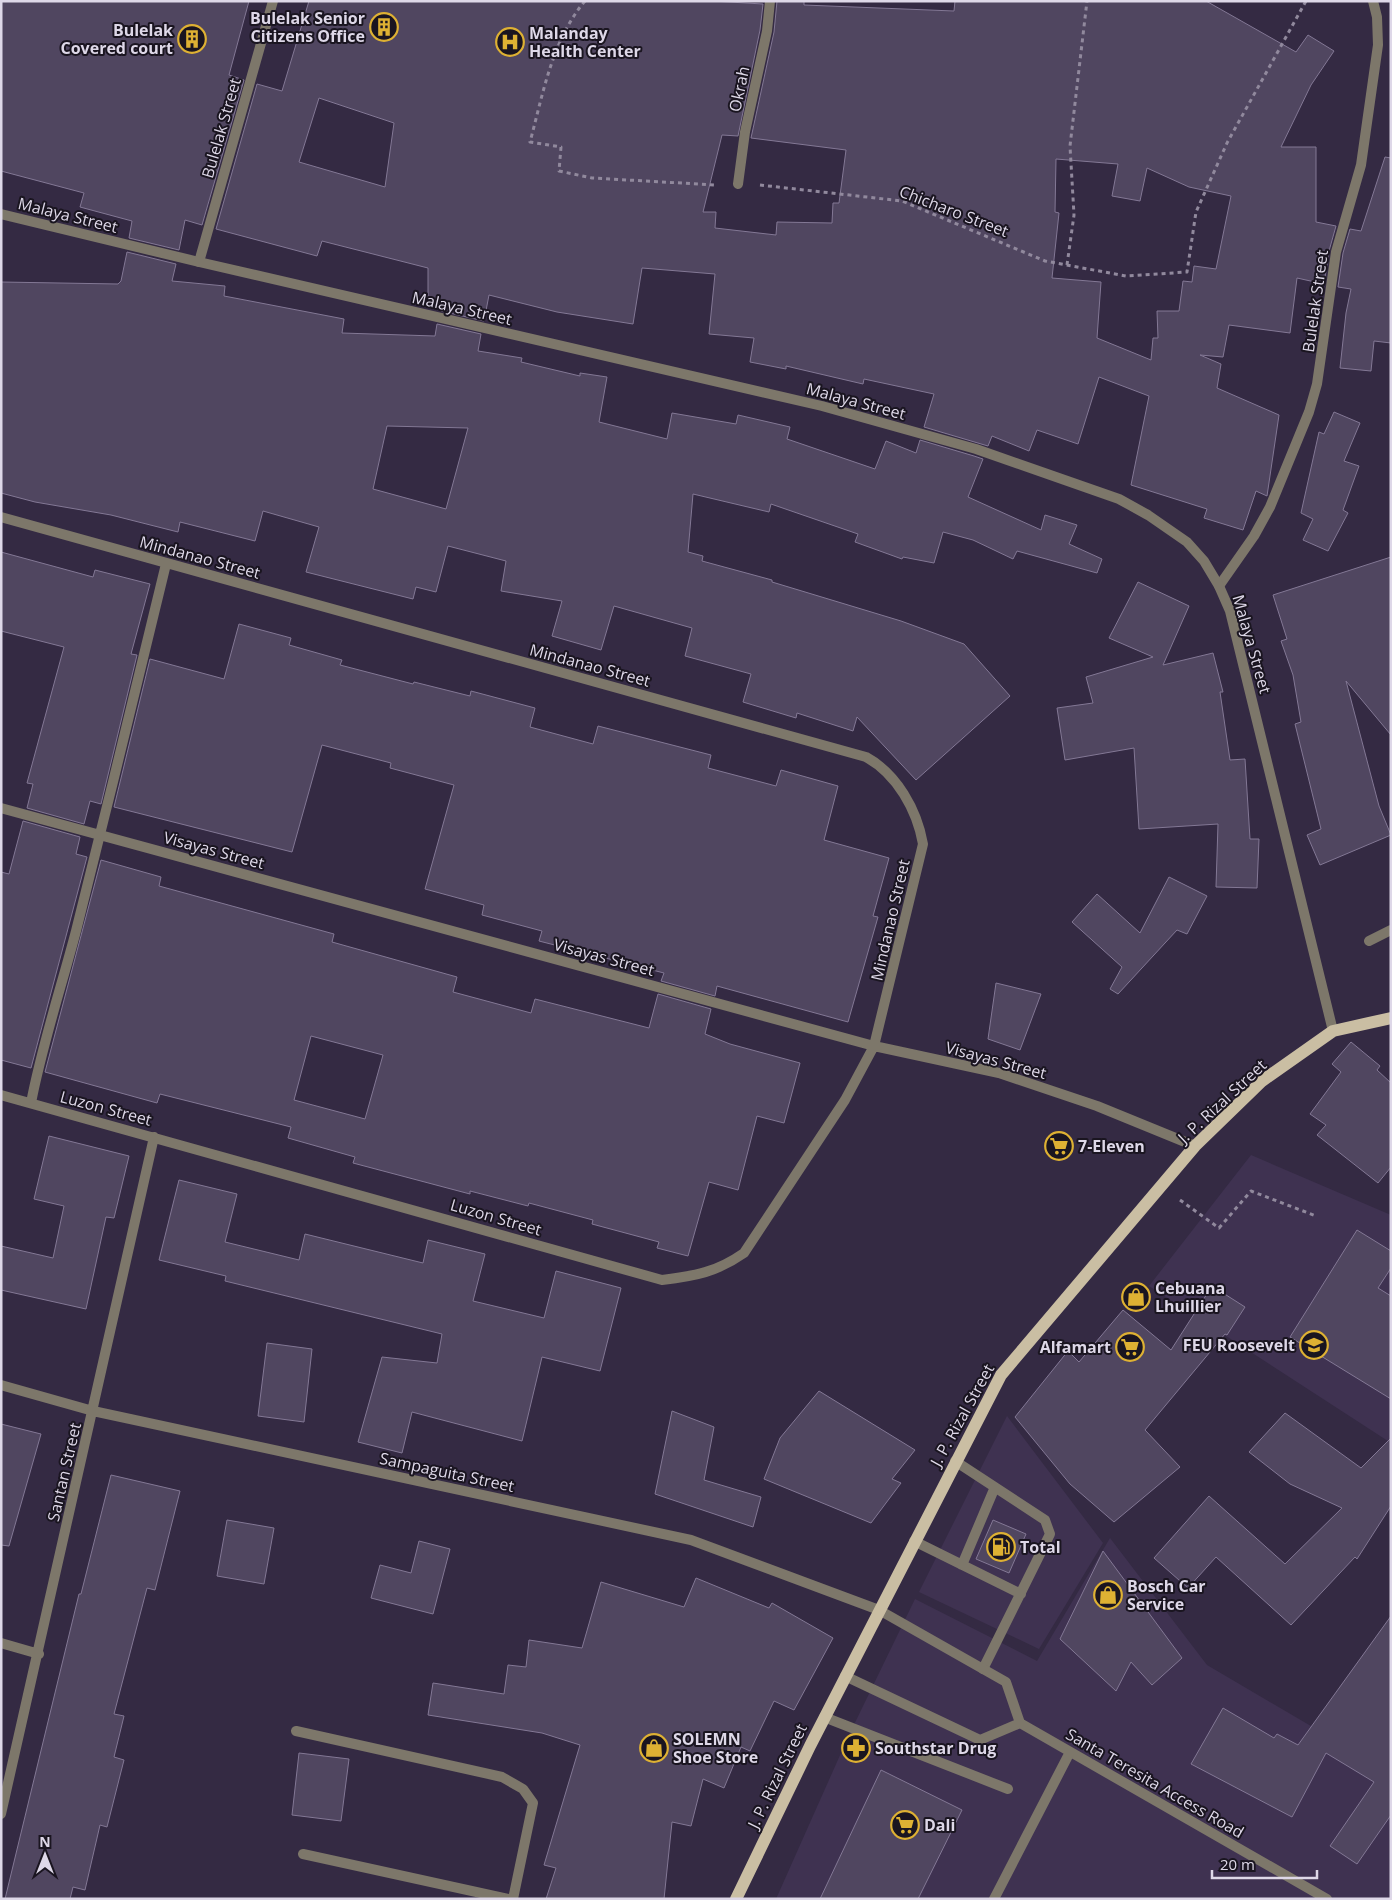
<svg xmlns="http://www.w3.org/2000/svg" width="1392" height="1900" viewBox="0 0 1392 1900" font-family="'Open Sans',sans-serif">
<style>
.built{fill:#3f3251}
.building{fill:#504660;stroke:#837895;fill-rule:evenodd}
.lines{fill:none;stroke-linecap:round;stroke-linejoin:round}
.path{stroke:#91899d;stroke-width:3;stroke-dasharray:4 4;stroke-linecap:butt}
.service{stroke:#7d776a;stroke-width:10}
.minor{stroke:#7d776a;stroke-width:10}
.tertiary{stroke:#7d776a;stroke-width:10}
.primary{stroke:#cabea3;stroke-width:12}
.labels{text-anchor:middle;stroke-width:4;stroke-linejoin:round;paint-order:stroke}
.poi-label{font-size:16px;font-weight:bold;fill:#ded8e8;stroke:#1a1520;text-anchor:start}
.street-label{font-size:16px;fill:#ded8e8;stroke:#1a1520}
</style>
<rect width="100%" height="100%" fill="#342a43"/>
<path class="built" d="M1251 1155 1391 1215V1443L1149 1286Z
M1007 1416 1103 1543 1039 1649 919 1592Z
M1110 1538 1207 1665 1391 1773V1899H776L849 1735 915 1599 1037 1661Z"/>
<path class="building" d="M1 1H249L229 75 244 80 202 225 185 220 179 250 129 238 132 221 80 207 84 193 1 171Z
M309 1H712L763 4 760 30 738 136 722 135 703 212H716L715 228 776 235 777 222 832 223 833 203H839L846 150 751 138 774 32 777 1H804V5L954 11 955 1H1206L1296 52 1308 35 1334 51 1311 85 1281 147H1316V222L1336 226 1329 251 1324 284 1297 278 1290 333 1229 325 1223 357 1200 355 1221 364 1217 388 1279 415 1267 496 1256 491 1243 530 1204 518 1207 509 1131 485 1149 396 1099 377 1078 444 1037 430 1029 451 992 436 988 446 924 427 934 394 864 379 863 384 786 366V369L750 362 754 338 709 334 715 274 642 268 633 324 557 312 489 295 484 321 441 311 443 302 428 298V268L322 241 317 256 216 229 257 84 282 91ZM319 98 394 123 385 187 299 162ZM1056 159 1118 164 1112 196 1140 201 1147 168 1189 187 1231 196 1216 269 1194 266 1192 282 1183 281 1179 311H1157L1158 338H1153L1151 360 1097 338 1101 282 1052 278 1059 213 1055 212Z
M1385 157 1391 158V343L1374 341 1371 371 1340 368 1346 313 1351 289 1338 287 1343 253 1350 229 1361 231Z
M127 252 176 264 172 281 225 286 224 296 344 319 342 333 435 336 437 324 481 334 478 351 522 358 521 362 580 376V373L607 377 599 422 667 439 672 413 736 424 738 415 790 427 787 439 875 469 886 441 916 453 920 440 974 456 983 459 968 497 1041 530 1045 515 1077 525 1069 544 1102 559 1097 573 1017 551 1013 559 973 540 943 532 934 563 903 557 902 559 855 542 858 534 771 504 769 512 693 494 688 552 703 556 702 561 772 580V582L901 621 964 644 1010 696 916 780 857 717 853 731 797 713 796 718 743 702 751 674 685 656 692 628 614 606 601 650 552 636 562 601 501 591 506 561 448 546 436 592 416 587 413 599 306 572 319 527 263 511 255 541 180 522 178 532 111 515 35 502 1 493V282L118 284 121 281ZM387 426 468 428 446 509 373 489Z
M1334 412 1360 423 1344 461 1359 466 1343 510 1348 513 1328 551 1303 540 1313 519 1301 513 1319 432 1324 434Z
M1 552 93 577 95 570 150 584 131 654 137 655 101 804 90 801 84 824 27 808 33 784 27 783 64 647 1 631Z
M1391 557V735L1346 681 1379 806 1391 835 1320 865 1307 835 1321 829 1295 724 1301 722 1293 675 1281 641 1287 639 1273 595Z
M1138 582 1189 606 1163 665 1213 653 1223 692H1220L1230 760 1245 759 1250 839H1259L1257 888 1216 887 1218 824 1139 829 1134 748 1065 760 1057 708 1093 703 1086 677 1153 657 1109 638Z
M239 624 291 638 289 645 342 660 340 665 413 684 414 682 470 696 471 691 535 708 530 727 593 744 598 726 711 755 708 768 776 786 781 770 838 786 824 840 889 858 873 916 878 917 848 1022 717 986 715 996 661 981 664 973 539 941 542 931 482 915 484 905 425 889 454 785 390 768 391 763 322 745 292 852 114 807 150 659 224 679Z
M23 821 80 837 76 854 87 857 31 1068 1 1060V872L9 874Z
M101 860 161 877 159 886 334 934 332 942 457 977 453 992 531 1013 535 999 649 1028 658 994 711 1009 705 1034 730 1044 800 1063 784 1123 757 1116 738 1190 709 1182 688 1256 657 1248 659 1242 592 1224 593 1220 529 1203 528 1206 470 1191V1194L353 1163 355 1157 288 1138 291 1127 160 1094 157 1103 45 1072ZM311 1036 383 1055 365 1119 294 1100Z
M1169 877 1207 896 1187 934 1177 930 1118 994 1110 989 1122 967 1072 922 1097 894 1140 933Z
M996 983 1041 994 1020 1050 988 1039Z
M1351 1042 1380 1066 1377 1070 1391 1083V1167L1378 1183 1317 1135 1326 1125 1310 1114 1341 1072 1332 1064Z
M49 1136 129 1156 114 1218 106 1217 86 1309 1 1290V1246L53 1258 64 1206 34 1199Z
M179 1180 237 1194 225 1242 299 1260 305 1234 423 1263 428 1240 485 1254 473 1301 544 1318 556 1271 621 1288 600 1371 542 1357 522 1441 412 1412 402 1453 358 1442 382 1357 437 1363 442 1334 225 1281 226 1276 159 1260Z
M1357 1230 1391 1251V1268L1378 1288 1391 1296V1399L1290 1337Z
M1212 1286 1245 1307 1227 1335 1225 1334 1145 1430 1180 1467 1114 1522 1070 1484 1015 1417 1068 1351 1079 1362 1123 1310 1171 1350Z
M267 1343 312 1349 304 1422 258 1416Z
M819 1391 915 1450 892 1479 901 1483 871 1523 764 1479 780 1438Z
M672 1411 714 1427 704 1480 761 1497 753 1527 655 1494Z
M1285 1413 1361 1468 1391 1438V1506L1357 1559 1355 1557 1291 1625 1216 1557 1188 1588 1154 1558 1209 1496 1285 1564 1342 1508 1290 1484 1249 1452Z
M1 1424 41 1434 9 1546 1 1545Z
M111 1475 180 1491 155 1590 147 1588 114 1714 124 1716 114 1757 124 1760 107 1827 100 1825 85 1890 73 1887 70 1899H5L79 1594H81Z
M227 1520 274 1528 264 1584 217 1576Z
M993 1520 1026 1534 1009 1573 976 1559Z
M419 1541 450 1549 433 1614 371 1598 380 1565 411 1573Z
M1103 1551 1182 1658 1152 1685 1131 1662 1116 1691 1060 1639Z
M696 1578 769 1608 772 1603 833 1638 794 1710 774 1701 750 1751 741 1747 724 1788 703 1779 691 1826 672 1822 664 1899H546L556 1868 544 1865 580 1745 542 1733 428 1715 433 1683 504 1694 508 1665 526 1667 529 1640 582 1648 601 1582 684 1607Z
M1391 1616V1815L1357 1864 1330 1846 1374 1782 1326 1753 1292 1817 1191 1764 1223 1708 1274 1738 1277 1734 1298 1745Z
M299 1753 349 1759 341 1821 292 1815Z
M881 1770 962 1810 918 1899H820Z"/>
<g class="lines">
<path class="path" d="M585 1C552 40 543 94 530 142L561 147 559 171 592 178 716 185
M760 185 902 201 1045 261 1126 276 1187 272 1196 212 1227 143 1306 1
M1067 265 1074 215 1070 146 1087 1
M1180 1200 1219 1228 1251 1191 1316 1216"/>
<path class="service" d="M1369 941 1391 930
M955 1461 1045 1520 1050 1534 983 1669
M914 1541 1021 1594
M962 1565 995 1487
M824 1717 1008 1789
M296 1731 502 1777 523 1789 533 1803 513 1899
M303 1854 508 1899"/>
<path class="minor" d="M738 184 745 132 767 31 770 1
M199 262 273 1
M1 517 866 757C897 774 917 810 923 844L874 1046 845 1100 744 1253C717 1272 695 1276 662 1280L1 1095
M1219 586 1254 536 1270 507 1309 412 1317 384 1336 252 1361 165 1378 45 1377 17 1373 1
M1 808 874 1046 999 1073 1097 1106 1195 1146
M31 1103C42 1045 61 988 76 931 107 809 136 686 166 564
M1 1385 93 1411 691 1540 879 1610 1006 1682 1020 1723 1327 1899
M1 1643 39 1654
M845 1676 980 1740 1020 1723
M1 1814 154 1137
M994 1899 1070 1752"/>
<path class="tertiary" d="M1 214 199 262 822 406 976 449 1119 499 1148 515 1187 542 1204 561 1219 586 1230 611 1333 1031"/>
<path class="primary" d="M736 1899 810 1746 1001 1375 1195 1146 1262 1081 1333 1031 1391 1018"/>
</g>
<defs>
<symbol id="building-ring" viewBox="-11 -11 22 22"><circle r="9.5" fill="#1a1520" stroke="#deb133" stroke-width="1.5"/><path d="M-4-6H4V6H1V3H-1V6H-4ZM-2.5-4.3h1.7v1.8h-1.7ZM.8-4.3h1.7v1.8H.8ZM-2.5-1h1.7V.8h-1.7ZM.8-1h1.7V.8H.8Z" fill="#deb133"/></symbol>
<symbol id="hospital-ring" viewBox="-11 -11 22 22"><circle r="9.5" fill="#1a1520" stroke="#deb133" stroke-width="1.5"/><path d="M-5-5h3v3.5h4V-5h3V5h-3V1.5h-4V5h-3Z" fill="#deb133"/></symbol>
<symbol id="supermarket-ring" viewBox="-11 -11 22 22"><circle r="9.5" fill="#1a1520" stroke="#deb133" stroke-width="1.5"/><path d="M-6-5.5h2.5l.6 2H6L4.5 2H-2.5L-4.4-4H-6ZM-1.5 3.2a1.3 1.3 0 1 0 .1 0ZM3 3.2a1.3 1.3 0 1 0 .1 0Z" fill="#deb133"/></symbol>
<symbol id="shop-ring" viewBox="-11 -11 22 22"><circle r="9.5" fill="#1a1520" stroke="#deb133" stroke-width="1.5"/><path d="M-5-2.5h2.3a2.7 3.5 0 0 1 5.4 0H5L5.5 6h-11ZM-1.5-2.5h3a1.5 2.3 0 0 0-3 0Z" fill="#deb133"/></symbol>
<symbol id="university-ring" viewBox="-11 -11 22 22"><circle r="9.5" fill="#1a1520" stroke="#deb133" stroke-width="1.5"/><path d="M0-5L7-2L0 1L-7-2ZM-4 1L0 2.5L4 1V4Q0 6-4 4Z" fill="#deb133"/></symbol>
<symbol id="fuel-ring" viewBox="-11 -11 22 22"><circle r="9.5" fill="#1a1520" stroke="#deb133" stroke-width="1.5"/><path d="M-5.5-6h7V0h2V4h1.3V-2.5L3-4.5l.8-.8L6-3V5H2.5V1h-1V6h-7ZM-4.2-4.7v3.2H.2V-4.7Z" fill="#deb133"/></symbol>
<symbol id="pharmacy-ring" viewBox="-11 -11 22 22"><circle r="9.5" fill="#1a1520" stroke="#deb133" stroke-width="1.5"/><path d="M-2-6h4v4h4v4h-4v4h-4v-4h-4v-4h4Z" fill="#deb133"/></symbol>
</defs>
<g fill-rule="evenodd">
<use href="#building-ring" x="368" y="11" width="32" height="32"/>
<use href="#building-ring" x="176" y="23" width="32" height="32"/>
<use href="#hospital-ring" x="494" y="26" width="32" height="32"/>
<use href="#supermarket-ring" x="1043" y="1130" width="32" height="32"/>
<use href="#shop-ring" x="1120" y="1281" width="32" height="32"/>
<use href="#university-ring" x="1298" y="1329" width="32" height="32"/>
<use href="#supermarket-ring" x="1114" y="1331" width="32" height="32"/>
<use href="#fuel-ring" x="985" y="1531" width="32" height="32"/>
<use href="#shop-ring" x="1092" y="1579" width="32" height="32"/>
<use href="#shop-ring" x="638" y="1732" width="32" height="32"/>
<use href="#pharmacy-ring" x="840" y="1732" width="32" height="32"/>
<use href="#supermarket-ring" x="889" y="1809" width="32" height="32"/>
</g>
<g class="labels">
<g class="poi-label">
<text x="365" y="24" text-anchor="end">Bulelak Senior<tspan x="365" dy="18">Citizens Office</tspan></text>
<text x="173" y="36" text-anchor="end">Bulelak<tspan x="173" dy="18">Covered court</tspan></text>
<text x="529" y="39">Malanday<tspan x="529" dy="18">Health Center</tspan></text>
<text x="1078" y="1152">7-Eleven</text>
<text x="1155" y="1294">Cebuana<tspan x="1155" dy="18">Lhuillier</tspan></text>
<text x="1295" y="1351" text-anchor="end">FEU Roosevelt</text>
<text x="1111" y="1353" text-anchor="end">Alfamart</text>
<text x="1020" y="1553">Total</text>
<text x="1127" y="1592">Bosch Car<tspan x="1127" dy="18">Service</tspan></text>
<text x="673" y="1745">SOLEMN<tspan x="673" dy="18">Shoe Store</tspan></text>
<text x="875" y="1754">Southstar Drug</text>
<text x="924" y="1831">Dali</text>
</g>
<g class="street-label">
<text transform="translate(739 89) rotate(-78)" y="6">Okrah</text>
<text transform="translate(221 128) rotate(-74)" y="6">Bulelak Street</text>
<text transform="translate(954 211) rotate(21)" y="6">Chicharo Street</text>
<text transform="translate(68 215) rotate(14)" y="6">Malaya Street</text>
<text transform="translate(1315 301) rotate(-82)" y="6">Bulelak Street</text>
<text transform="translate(462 308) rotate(13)" y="6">Malaya Street</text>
<text transform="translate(856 401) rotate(15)" y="6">Malaya Street</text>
<text transform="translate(200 557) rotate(15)" y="6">Mindanao Street</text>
<text transform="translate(1252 644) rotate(74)" y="6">Malaya Street</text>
<text transform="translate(590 665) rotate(15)" y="6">Mindanao Street</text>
<text transform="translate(214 850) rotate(15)" y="6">Visayas Street</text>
<text transform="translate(890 920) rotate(-77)" y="6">Mindanao Street</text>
<text transform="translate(604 957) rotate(15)" y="6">Visayas Street</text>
<text transform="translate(996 1060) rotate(15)" y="6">Visayas Street</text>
<text transform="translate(1222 1101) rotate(-43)" y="6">J. P. Rizal Street</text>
<text transform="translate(106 1108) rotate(15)" y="6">Luzon Street</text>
<text transform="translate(496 1217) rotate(16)" y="6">Luzon Street</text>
<text transform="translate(962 1415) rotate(-61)" y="6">J. P. Rizal Street</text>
<text transform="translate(64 1472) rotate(-77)" y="6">Santan Street</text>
<text transform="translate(447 1472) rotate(12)" y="6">Sampaguita Street</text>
<text transform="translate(777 1776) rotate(-64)" y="6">J. P. Rizal Street</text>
<text transform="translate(1155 1783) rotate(30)" y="6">Santa Teresita Access Road</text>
</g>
</g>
<rect width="1392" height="1900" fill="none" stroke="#ded8e8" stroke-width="5"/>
<g transform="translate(45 1855)" stroke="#1a1520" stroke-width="4" paint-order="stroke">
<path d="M0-4L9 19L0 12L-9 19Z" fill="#ded8e8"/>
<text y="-8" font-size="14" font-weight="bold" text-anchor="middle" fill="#ded8e8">N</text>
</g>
<path d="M1212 1870v8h105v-8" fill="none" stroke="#ded8e8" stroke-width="2.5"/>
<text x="1220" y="1870" font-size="15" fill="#ded8e8" stroke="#1a1520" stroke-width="4" paint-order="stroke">20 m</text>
</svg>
